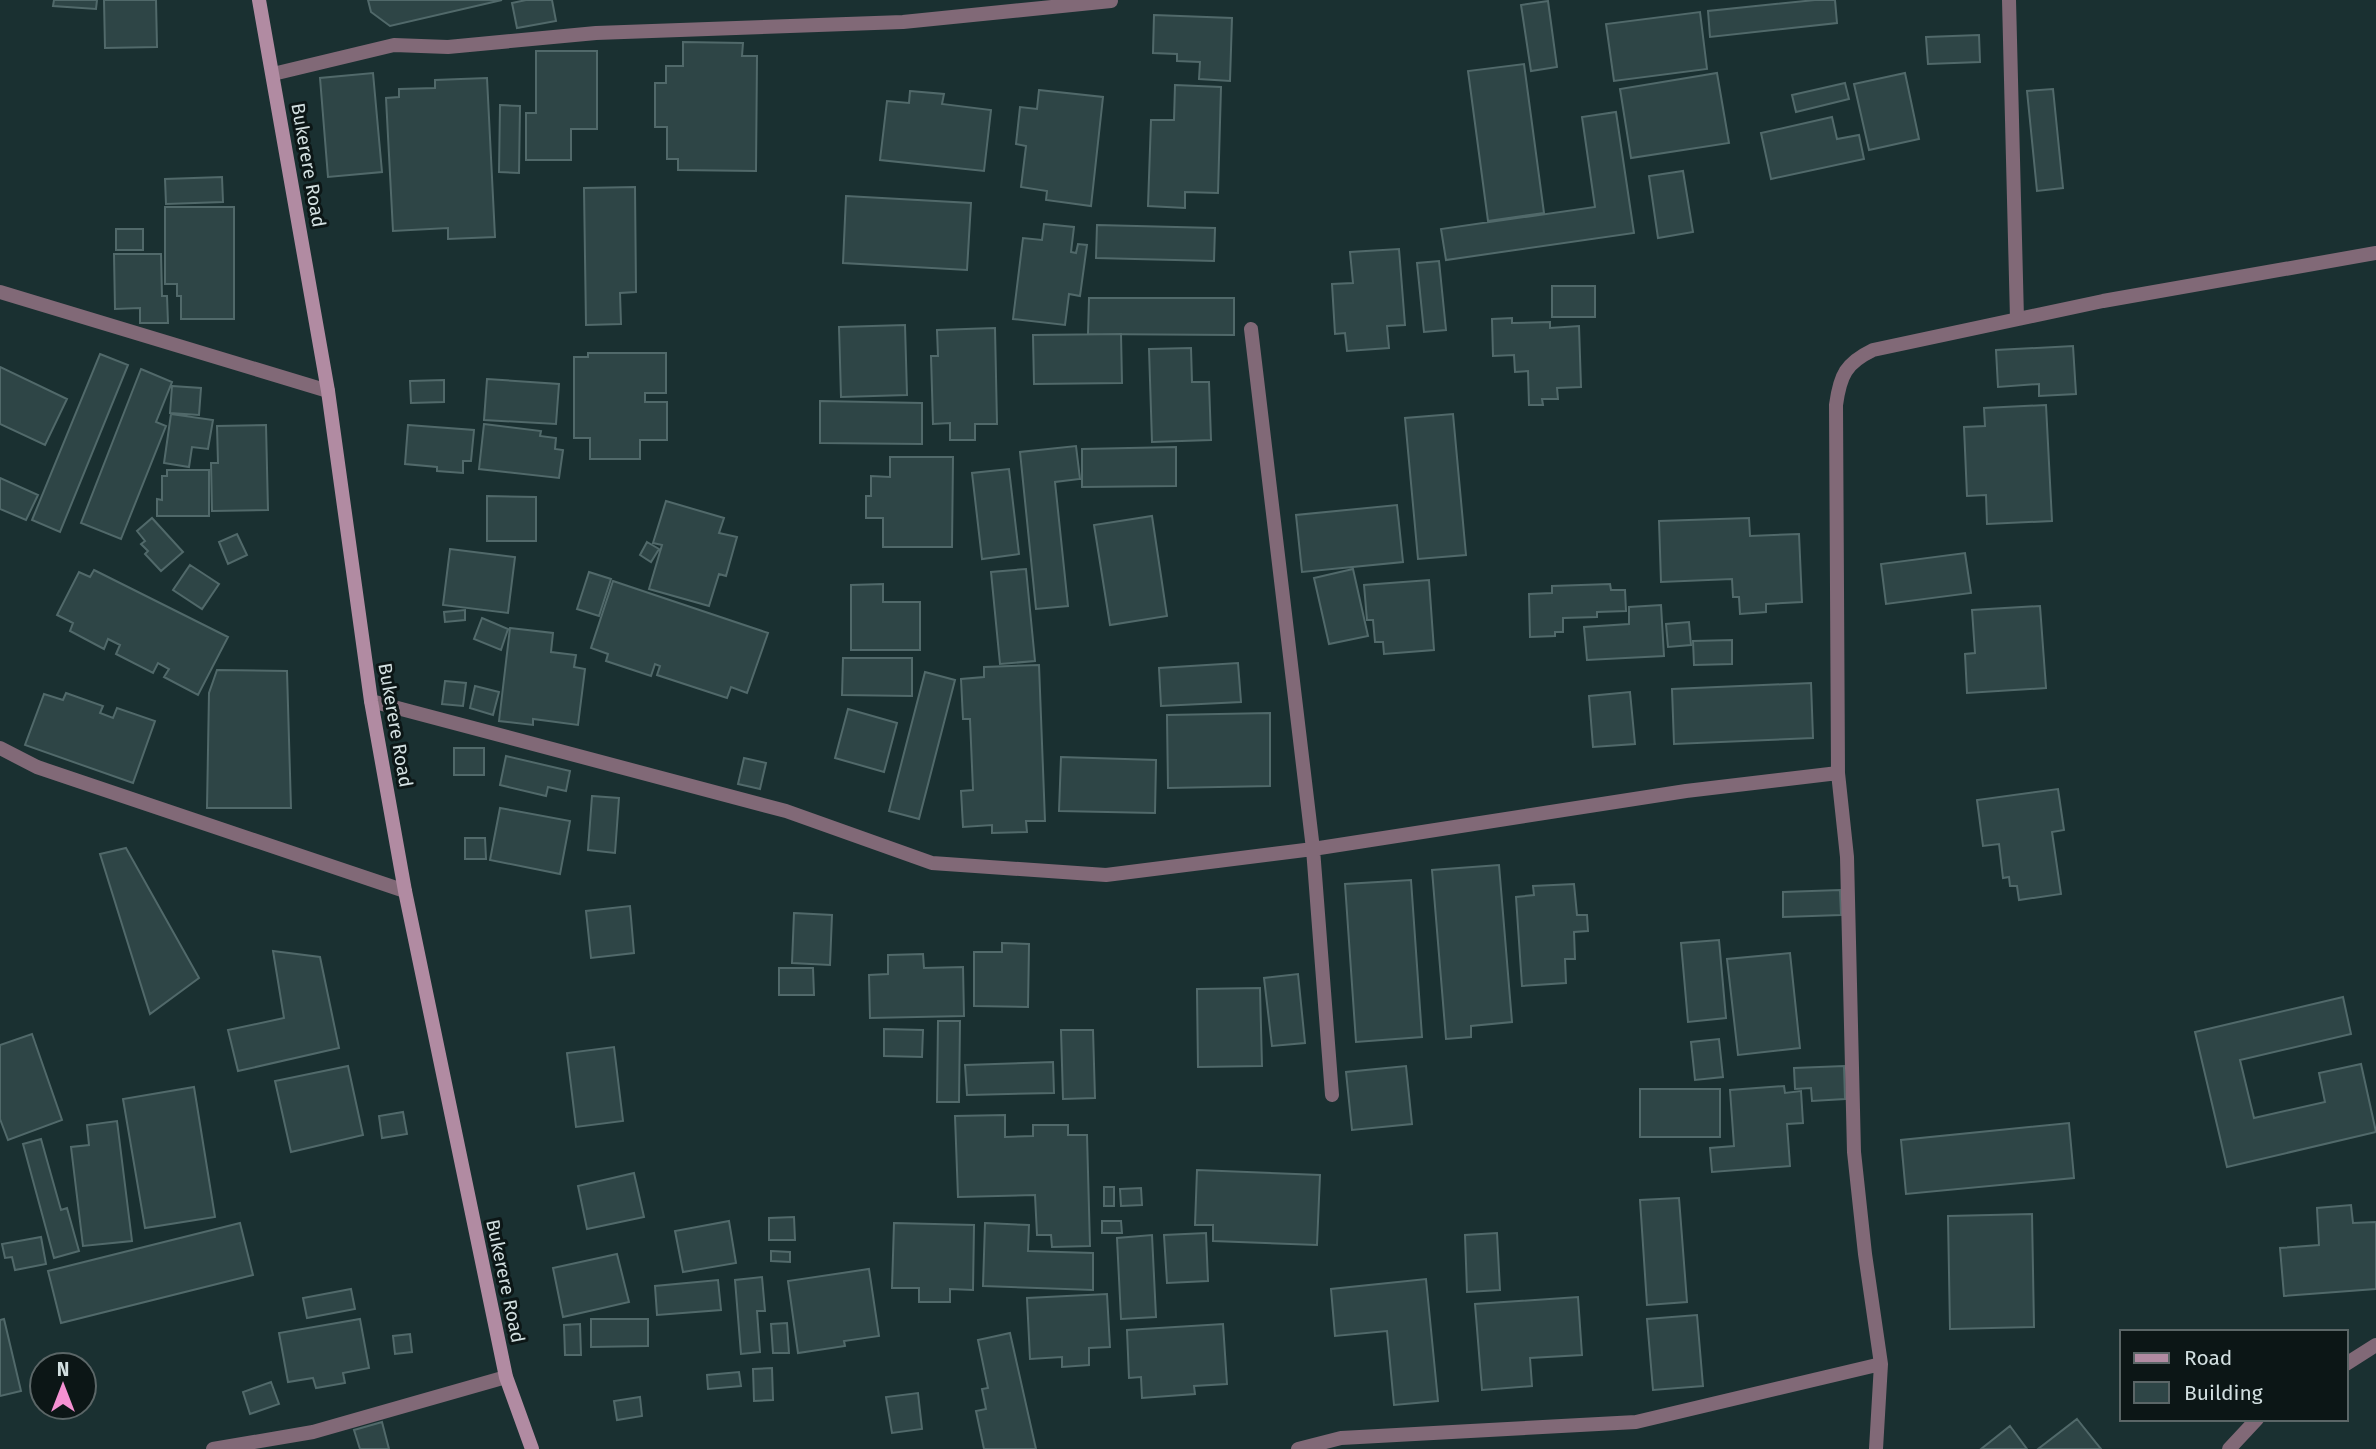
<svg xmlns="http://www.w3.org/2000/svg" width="2376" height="1449" viewBox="0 0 2376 1449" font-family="'Fira Sans',sans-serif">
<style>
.building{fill:#2e4546;stroke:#51696a;stroke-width:2}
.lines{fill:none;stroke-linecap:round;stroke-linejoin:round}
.street{stroke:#816977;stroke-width:14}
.secondary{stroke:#b18ba2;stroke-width:14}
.labels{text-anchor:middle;stroke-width:6;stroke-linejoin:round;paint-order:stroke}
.street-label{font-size:19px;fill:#d2dfe0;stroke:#0c1616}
</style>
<rect width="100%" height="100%" fill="#1a3031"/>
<path class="building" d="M54 0H97L96 9 53 6Z
M104 0H156L157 47 105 48Z
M368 0H502L390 26 371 12Z
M526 0H552L556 21 517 28 512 3Z
M1815 0H1835L1837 23 1710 37 1708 11Z
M1548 1 1557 67 1531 71 1521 5Z
M1700 12 1707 69 1614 81 1606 24Z
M1154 15 1232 18 1230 81 1199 79 1200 62 1177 61V54L1153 53Z
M1979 35 1980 62 1928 64 1926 37Z
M683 42 743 43 742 56H757L756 171 678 170V159H667V127H655V83H666V66H683Z
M536 51H597V129H571V160H526V113H536Z
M1524 64 1544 213 1488 221 1468 71Z
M373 73 382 172 328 177 320 78Z
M1717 73 1729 143 1631 158 1620 89Z
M1905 73 1919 139 1869 150 1854 84Z
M487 78 495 237 448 239V228L393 231 386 98 399 97V89L435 88V80Z
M1845 83 1849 99 1796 112 1792 95Z
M1175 85 1221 87 1218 193 1185 192V208L1148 206 1151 120H1174Z
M2053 89 2063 188 2037 191 2027 91Z
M1039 90 1103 97 1091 206 1046 200 1047 191 1021 187 1026 146 1016 144 1020 107 1037 109Z
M910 91 944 94 942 104 991 110 984 171 880 160 887 101 909 103Z
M500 105 520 106 519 173 499 172Z
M1616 112 1634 233 1446 260 1441 229 1595 207 1582 117Z
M1832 117 1837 139 1859 135 1864 159 1771 179 1761 133Z
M1683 171 1693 232 1658 238 1649 176Z
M222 177 223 202 166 204 165 179Z
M635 187 636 292 620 293 621 324 586 325 584 188Z
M846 196 971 203 967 270 843 263Z
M165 207H234V319H181V296H177V284H165Z
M1044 224 1074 227 1071 252 1076 253 1078 244 1087 245 1080 296 1069 294 1065 325 1013 319 1023 238 1042 240Z
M1097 225 1215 228 1214 261 1096 258Z
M116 229H143V250H116Z
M1399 249 1405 325 1387 326 1389 348 1347 351 1345 333 1335 334 1332 284 1353 283 1350 252Z
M114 254H161L162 296H167L168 323H140V308L115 309Z
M1439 261 1446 330 1424 332 1417 263Z
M1552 286H1595V317H1552Z
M1089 298H1234V335L1088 334Z
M1512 318V323L1550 322V328L1579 326 1581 387 1557 388 1558 399H1542L1543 405H1529L1528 371 1515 372 1514 355 1493 356 1492 319Z
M905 325 907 395 841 397 839 327Z
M995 328 997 424H975V440H950V423L933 424 931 356H938L937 330Z
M1121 334 1122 383 1034 384 1033 335Z
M2073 346 2076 394 2039 396V384L1998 387 1996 350Z
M1191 348 1192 382H1209L1211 440 1152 442 1149 349Z
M588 353H666V393H645V402H667V440H640V459H590V438H574V357H588Z
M100 354 128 365 60 532 32 520Z
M0 367 67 399 45 445 0 424Z
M141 369 172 382 156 422 166 426 121 539 81 523Z
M487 379 559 384 556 424 484 420Z
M444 380V402L411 403 410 381Z
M172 386 201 388 199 415 170 413Z
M820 401 922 403V444L820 443Z
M2046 405 2052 521 1987 524 1986 495 1967 496 1964 427 1985 426 1984 408Z
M171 414 213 420 208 449 192 447 189 467 164 463Z
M1453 414 1466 555 1418 559 1405 418Z
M484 424 541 431 540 436 556 438 555 449 563 450 559 478 479 469Z
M266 425 268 510 212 511 211 463H218L217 426Z
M408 425 474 430 471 461H463V473L437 471V467L405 464Z
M1076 446 1080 479 1055 482 1068 606 1036 609 1020 452Z
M1176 447V486L1082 487V449Z
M890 457H953L952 547H883V518H866V496H871V476L890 477Z
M1009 469 1019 554 982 559 972 473Z
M167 470H209V516H157V499L162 500V476H167Z
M0 478 38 495 26 520 0 509Z
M487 496 536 497V541H487Z
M666 501 724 518 719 533 737 537 726 576 719 574 709 606 649 589 662 545 653 543Z
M1397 505 1403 562 1302 572 1296 515Z
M1152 516 1167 616 1110 625 1094 525Z
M152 518 183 552 161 571 145 554 148 551 141 544 145 541 137 531Z
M1749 518 1750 536 1799 534 1802 602 1766 604V612L1740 614 1739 597H1733L1732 579 1661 582 1659 521Z
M237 534 247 555 228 564 219 542Z
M647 542 659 549 651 562 640 555Z
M450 549 515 557 508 613 443 605Z
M1965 553 1971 593 1886 604 1881 564Z
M190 565 219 584 202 609 173 590Z
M1026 569 1035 661 1000 664 991 572Z
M1353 569 1368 636 1329 644 1314 578Z
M94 570 228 637 198 695 164 677 169 669 158 663 153 673 116 654 120 645 108 639 104 649 70 631 73 623 57 615 79 572 90 577Z
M589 572 611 579 599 616 577 609Z
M1429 580 1434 650 1384 654 1383 642H1375L1373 620H1367L1364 585Z
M613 581 768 633 747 693 731 687 727 698 657 675 660 666 655 664 651 676 606 661 608 654 591 648Z
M883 584V602H920V650H851V585Z
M1610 584 1611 590H1625L1626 611 1597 612V617L1563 618V632H1555V636L1530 637 1529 594 1552 593V586Z
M1661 605 1664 656 1587 660 1584 627 1629 624V607Z
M2040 606 2046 688 1967 693 1965 654 1975 653 1972 610Z
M465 610V620L445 622 444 612Z
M482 618 508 629 501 650 474 639Z
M1689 622 1691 645 1668 647 1666 624Z
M510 628 553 633 551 652 576 655 574 667 585 669 578 725 533 719V725L499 721Z
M1732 640V664L1694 665 1693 641Z
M843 658H912V696L842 695Z
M1238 663 1241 702 1161 706 1159 668Z
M1039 665 1045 821H1026L1027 832 992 833V825L963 827 961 791 973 790 970 719H963L961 679 984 677V667Z
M217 670 287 671 291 808H207L209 693Z
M925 672 955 680 919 819 889 811Z
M445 681 466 683 463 706 442 704Z
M1811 683 1813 738 1674 744 1672 689Z
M475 686 499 692 493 715 470 708Z
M1630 692 1635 744 1593 747 1589 696Z
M66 693 103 706 100 713 113 718 117 708 155 721 133 783 25 745 44 694 63 700Z
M848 709 897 723 884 772 835 758Z
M1270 713V786L1168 788 1167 715Z
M454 748H484V775H454Z
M506 756 570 771 566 791 548 787 546 796 500 785Z
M1061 757 1156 760 1155 813 1059 811Z
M744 758 766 763 760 789 738 784Z
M2058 789 2064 830 2052 832 2061 894 2019 900 2017 886H2010L2009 877 2003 878 1999 844 1983 846 1977 800Z
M592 796 619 798 615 853 588 850Z
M500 808 570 821 560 874 490 860Z
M465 838H485L486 859H465Z
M126 848 199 978 150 1014 100 854Z
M1499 865 1512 1022 1471 1026V1037L1446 1039 1432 870Z
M1411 880 1422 1037 1356 1042 1345 884Z
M1574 884 1577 915H1587L1588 931 1574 932 1575 959H1565L1566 983 1522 986 1516 897 1534 895 1533 886Z
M1840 890 1841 915 1783 917V892Z
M630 906 634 953 591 958 586 911Z
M794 913 832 915 830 965 792 963Z
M1719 940 1726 1018 1688 1022 1681 943Z
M1002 943 1029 944 1028 1007 974 1006V952H1002Z
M273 951 320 957 339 1048 238 1071 228 1030 284 1018Z
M1790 953 1800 1048 1738 1055 1727 959Z
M923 954 924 968 963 967 964 1016 870 1018 869 975 888 974V955Z
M779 968H813L814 995H779Z
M1298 974 1305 1043 1272 1046 1264 978Z
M1260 988 1262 1066 1198 1067 1197 989Z
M2343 997 2351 1034 2240 1060 2254 1118 2325 1102 2319 1073 2361 1064 2376 1132 2227 1167 2195 1032Z
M938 1021H960L959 1102H937Z
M884 1029 923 1030 922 1057 884 1056Z
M1061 1030H1093L1095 1098 1063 1099Z
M32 1034 62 1120 8 1140 0 1119V1045Z
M1719 1039 1723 1077 1695 1080 1691 1042Z
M614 1047 623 1121 576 1127 567 1053Z
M1053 1062 1054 1093 967 1095 965 1065Z
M348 1066 363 1135 291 1152 275 1081Z
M1406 1066 1412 1124 1352 1130 1346 1072Z
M1844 1066 1845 1099 1812 1101 1811 1088 1795 1089 1794 1068Z
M1784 1086 1785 1093 1801 1091 1803 1123 1787 1124 1790 1166 1712 1172 1710 1148 1734 1146 1730 1090Z
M194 1087 215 1217 145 1228 123 1099Z
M1640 1089H1720V1137H1640Z
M403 1112 407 1134 382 1138 379 1116Z
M1005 1115V1137L1033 1136V1125H1068V1135H1087L1090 1246 1052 1247 1051 1235H1037L1035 1195 958 1197 955 1116Z
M117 1121 132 1241 83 1246 71 1147 89 1145 87 1125Z
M2069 1123 2074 1178 1906 1194 1901 1140Z
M41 1139 61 1210 67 1208 79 1251 54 1258 23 1144Z
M1197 1170 1320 1175 1317 1245 1213 1241V1225H1195Z
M634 1173 644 1217 587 1229 578 1186Z
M1104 1187H1114V1206H1104Z
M1141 1188 1142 1205 1121 1206 1120 1189Z
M1679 1198 1687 1302 1647 1305 1640 1200Z
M2351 1205 2353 1223 2376 1222V1289L2284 1296 2280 1248 2319 1245 2317 1208Z
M2032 1214 2034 1327 1950 1329 1948 1216Z
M794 1217 795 1240H769V1218Z
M729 1221 736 1263 683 1272 675 1231Z
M1102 1221H1121L1122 1233H1102Z
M240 1223 253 1275 61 1323 48 1271Z
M894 1223 974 1225 973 1290 950 1289V1302H919V1288H892Z
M985 1223 1029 1225 1028 1251 1093 1253V1290L983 1286Z
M1206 1233 1208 1281 1167 1283 1164 1235Z
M1497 1233 1500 1290 1467 1292 1465 1235Z
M1152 1235 1156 1317 1121 1319 1117 1238Z
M41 1237 46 1264 15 1270 12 1257 5 1258 2 1244Z
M771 1251 790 1252V1262L771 1261Z
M617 1254 629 1302 563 1317 553 1268Z
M869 1269 879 1336 844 1341 845 1346 798 1353 788 1281Z
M762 1277 765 1311H757L760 1352 741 1354 735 1280Z
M1426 1279 1438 1401 1394 1405 1387 1331 1335 1336 1331 1289Z
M718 1280 721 1310 657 1315 655 1286Z
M351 1289 355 1309 307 1318 303 1298Z
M1107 1294 1110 1347 1089 1348V1365L1062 1367V1357L1030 1359 1027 1298Z
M1578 1297 1582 1355 1530 1358 1532 1386 1482 1390 1475 1304Z
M1697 1315 1703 1386 1653 1390 1647 1319Z
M4 1319 21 1391 0 1396V1320Z
M360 1319 369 1368 343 1373 345 1383 316 1388 313 1378 288 1382 279 1333Z
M591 1319H648V1346L591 1347Z
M787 1323 789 1353H773L771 1324Z
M580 1324 581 1355H565L564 1325Z
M1223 1324 1227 1384 1194 1386 1195 1394 1142 1398 1141 1377 1129 1378 1127 1330Z
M1010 1333 1036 1449H984L976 1411 986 1409 982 1389 988 1388 978 1340Z
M410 1334 412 1352 395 1354 393 1336Z
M772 1368 773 1400 754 1401 753 1369Z
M739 1372 741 1386 708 1389 707 1375Z
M271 1382 279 1404 250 1414 243 1392Z
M918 1393 922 1429 892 1433 886 1397Z
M640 1397 642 1416 617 1420 614 1401Z
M2077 1419 2101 1449H2038Z
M382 1422 389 1449H360L354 1430Z
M2010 1426 2027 1449H1981Z"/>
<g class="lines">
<path class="street" d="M2009 0 2017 319
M273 74 394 45 448 47 596 33 903 22 1111 1
M0 292 328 391
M1251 329 1313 849 1332 1095
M371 701 786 811 932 863 1106 875 1313 849 1686 791 1838 773 1847 857 1854 1152 1865 1254 1881 1364
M0 748 37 767 405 891
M1838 773 1836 405C1840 375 1846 363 1873 350L2103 301 2376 253
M2346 1364 2376 1345
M213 1449 313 1432 506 1377
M1298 1449 1341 1438 1636 1422 1881 1364 1876 1449
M2229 1449 2257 1419"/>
<path class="secondary" d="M259 0 328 391 371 701 405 891 506 1377 532 1449"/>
</g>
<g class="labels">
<g class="street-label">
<text transform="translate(309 165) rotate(80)" y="7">Bukerere Road</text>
<text transform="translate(396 725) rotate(80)" y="7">Bukerere Road</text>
<text transform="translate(506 1281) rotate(78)" y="7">Bukerere Road</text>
</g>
</g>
<rect x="2120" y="1330" width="228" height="91" fill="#0c1616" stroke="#5b6667" stroke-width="2"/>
<rect x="2134" y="1353" width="35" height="10" fill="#b18ba2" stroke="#5b6667" stroke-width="2"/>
<text x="2184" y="1365" font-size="21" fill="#d2dfe0">Road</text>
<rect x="2134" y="1382" width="35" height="21" fill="#2e4546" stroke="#5b6667" stroke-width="2"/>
<text x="2184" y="1400" font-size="21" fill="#d2dfe0">Building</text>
<g transform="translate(63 1386)"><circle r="33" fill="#0c1616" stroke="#5b6667" stroke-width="2"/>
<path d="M0-5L12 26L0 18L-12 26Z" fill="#f591d2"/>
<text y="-10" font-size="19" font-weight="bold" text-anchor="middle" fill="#d2dfe0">N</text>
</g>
</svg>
